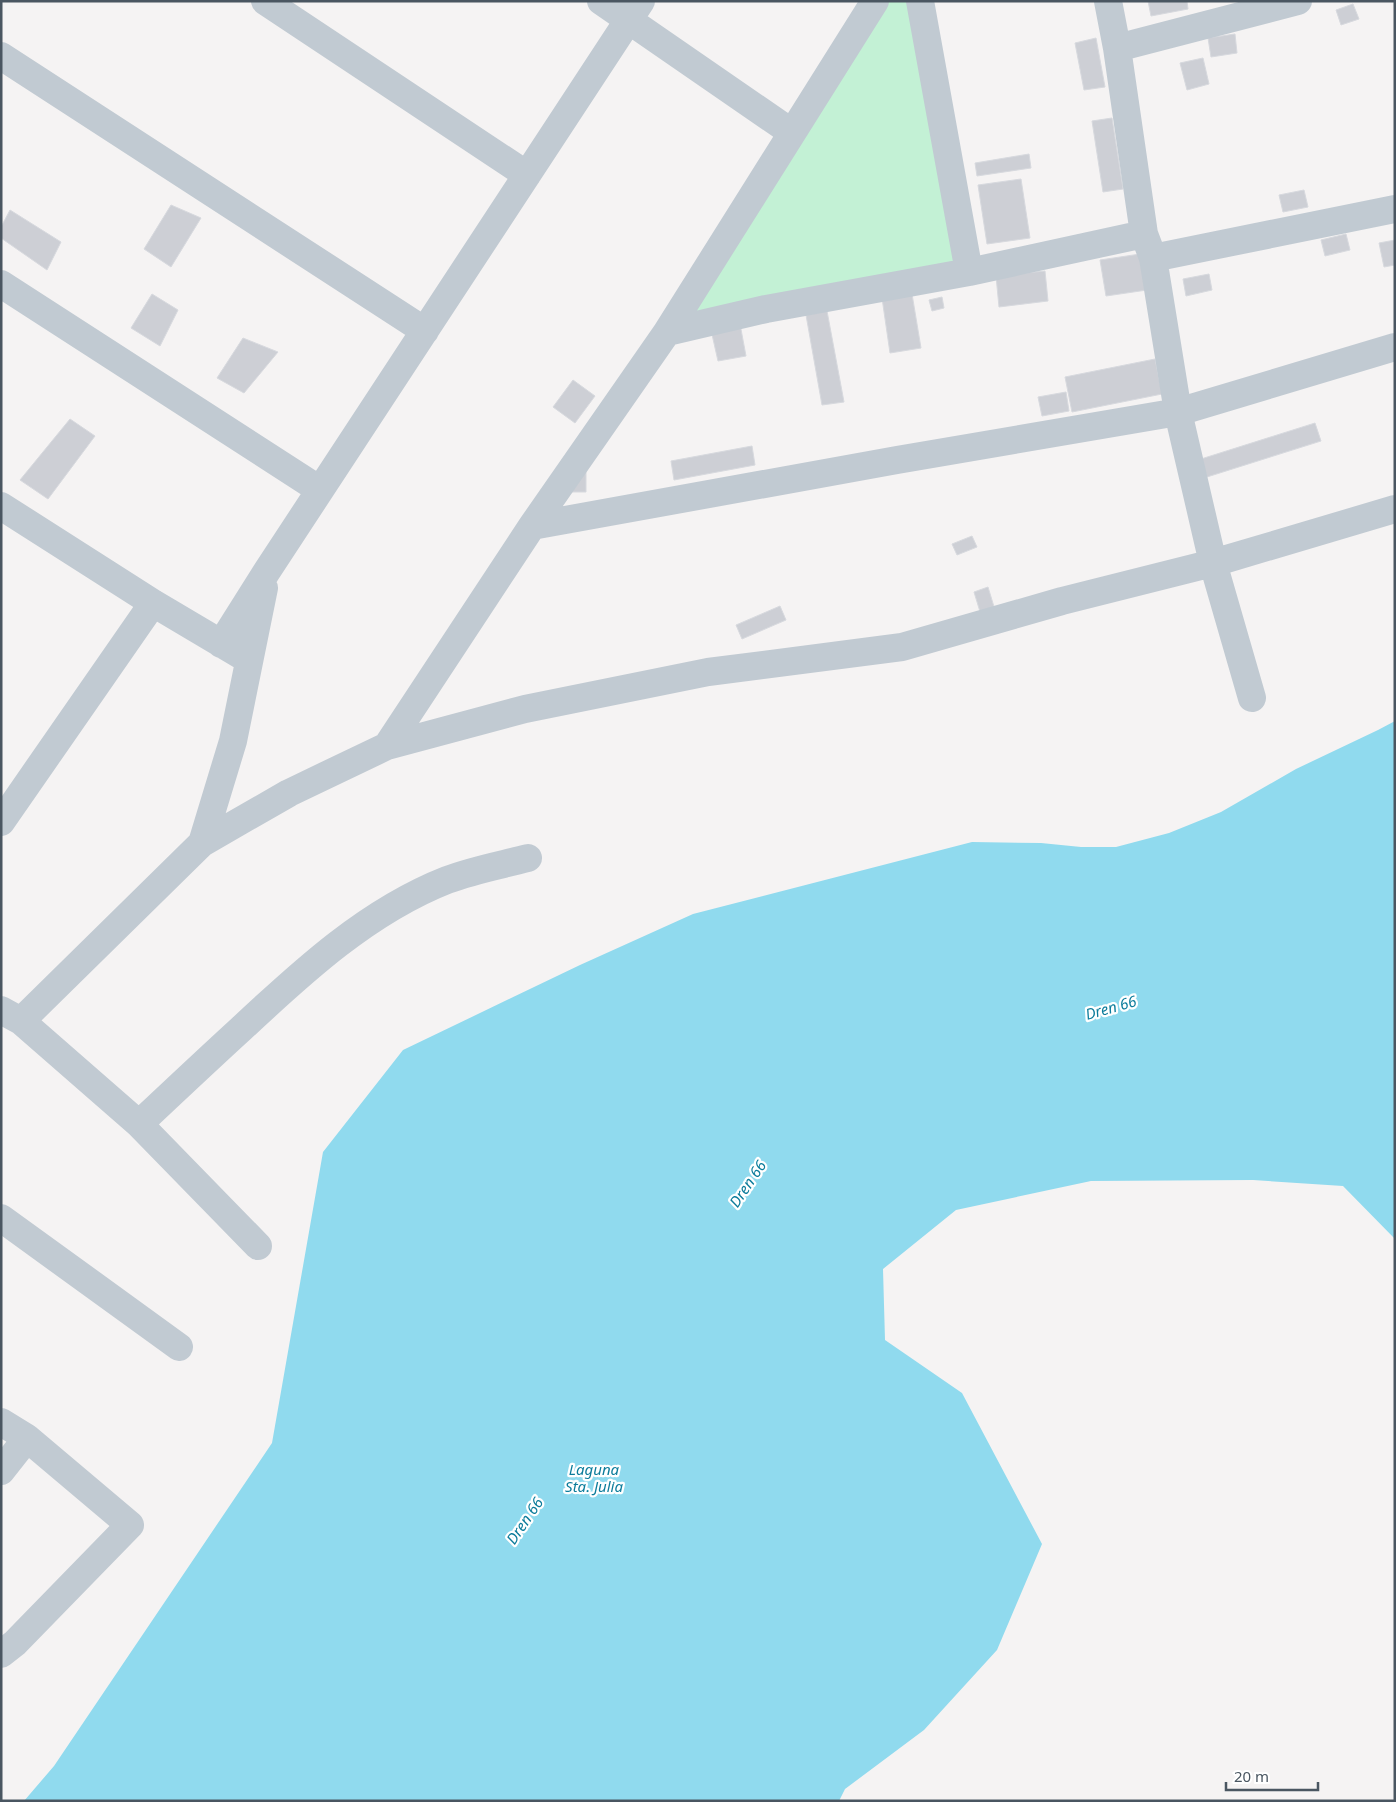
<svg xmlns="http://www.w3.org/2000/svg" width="1396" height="1802" viewBox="0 0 1396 1802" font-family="'Noto Sans',sans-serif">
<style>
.green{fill:#c3f1d5}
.water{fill:#90daee}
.building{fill:#cdcfd5;stroke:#d7d9de}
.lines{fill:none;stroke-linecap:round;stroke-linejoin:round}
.minor{stroke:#c1cad2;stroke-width:28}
.labels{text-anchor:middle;stroke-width:4.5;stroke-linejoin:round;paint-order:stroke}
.water-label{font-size:15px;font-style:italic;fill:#0c7c9b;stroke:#fff}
</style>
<rect width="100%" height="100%" fill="#f5f3f3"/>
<path class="green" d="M888 1H909L958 264 689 316Z"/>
<path class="water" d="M1395 721V1239L1343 1186 1253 1180 1091 1181 956 1210 883 1269 885 1340 962 1393 1042 1544 997 1650 924 1730 845 1789 839 1801H24L54 1766 272 1443 323 1152 403 1050 580 965 693 914 972 842 1041 843 1081 847H1116L1169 833 1221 812 1296 769 1378 730Z"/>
<path class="building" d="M1148 1H1187L1188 9 1151 16Z
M1353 4 1359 19 1341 25 1336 10Z
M1235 34 1237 53 1211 57 1208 38Z
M1096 38 1105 87 1084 90 1075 43Z
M1203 58 1209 84 1187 90 1180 63Z
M1112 118 1123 189 1103 192 1092 121Z
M1029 154 1031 168 977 176 975 163Z
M1021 179 1030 238 987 244 978 185Z
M1304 190 1308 207 1283 212 1279 195Z
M171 205 201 218 171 267 144 249Z
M10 210 61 242 47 270 1 238V227Z
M1346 234 1350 250 1325 256 1321 240Z
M1395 240V265L1384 267 1379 243Z
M1140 254 1147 290 1106 296 1100 260Z
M1045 271 1048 301 999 307 996 276Z
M1209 274 1212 290 1186 296 1183 279Z
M152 294 178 310 160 346 131 328Z
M912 294 921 348 890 353 882 298Z
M942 297 944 308 932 311 929 300Z
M827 311 844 402 822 405 806 315Z
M740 324 746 356 718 361 711 330Z
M243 338 278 352 244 393 217 378Z
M1155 359 1162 394 1072 412 1065 377Z
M573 380 595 396 575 423 553 407Z
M1066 392 1069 411 1042 416 1038 397Z
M70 419 95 436 48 499 20 480Z
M1315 423 1321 441 1207 477 1201 459Z
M752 446 755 465 674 480 671 461Z
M586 471V492H570Z
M972 536 977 547 957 555 952 544Z
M988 587 995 610 981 615 974 592Z
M780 606 786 620 742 639 736 625Z"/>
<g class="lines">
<path class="minor" d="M265 1 527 175
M601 1 791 132
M920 1 969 272
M1108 1 1117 48 1144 234 1153 258 1178 412 1213 563 1252 698
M1117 48 1298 1
M1 56 425 331
M1153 258 1395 209
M1 284 320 490
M667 332 766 309 969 272 1144 234
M1 506 153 603 249 660
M532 526 897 460 1178 412 1395 347
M221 644 267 571 641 1
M387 746 532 526 667 332 875 1
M1 822 153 603
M202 843 233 741 264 588
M1 1010 21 1021 139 1124 258 1246
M21 1021 202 843 289 793 387 746 525 709 708 672 902 647 1062 601 1213 563 1395 509
M139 1124C173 1092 207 1060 242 1028 303 971 368 911 447 880 473 870 501 865 528 858
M1 1218 179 1347
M1 1422 27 1438
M1 1471 27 1438 130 1525 15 1643 1 1654"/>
</g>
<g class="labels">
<g class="water-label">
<text transform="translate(1111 1008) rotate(-16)" y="5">Dren 66</text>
<text transform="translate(748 1184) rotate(-56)" y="5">Dren 66</text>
<text x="594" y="1475">Laguna<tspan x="594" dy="17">Sta. Julia</tspan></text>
<text transform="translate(525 1521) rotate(-56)" y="5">Dren 66</text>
</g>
</g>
<rect width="1396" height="1802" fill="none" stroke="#4a5661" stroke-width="5"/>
<path d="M1226 1782v8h92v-8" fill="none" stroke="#4a5661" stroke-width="2.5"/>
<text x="1234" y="1782" font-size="15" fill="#4a5661" stroke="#ffffff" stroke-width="4" paint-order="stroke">20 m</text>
</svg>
